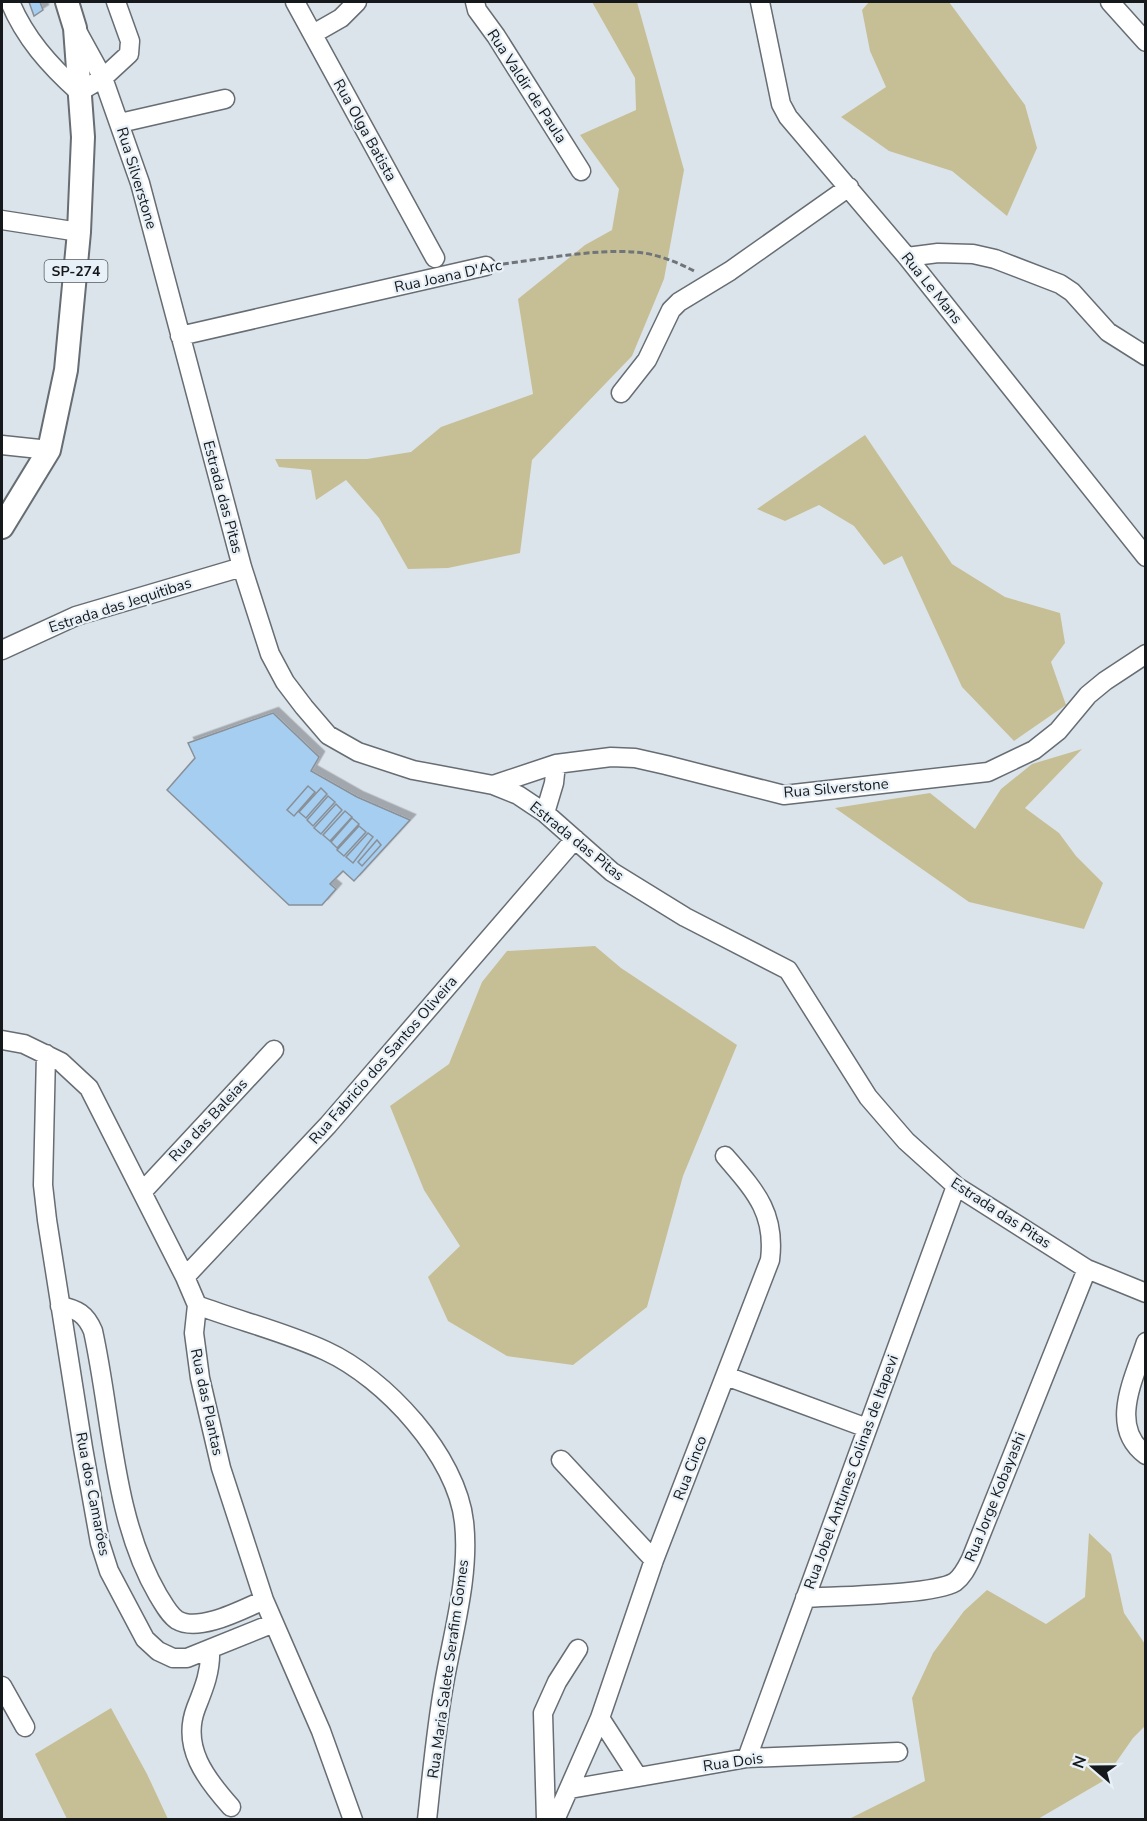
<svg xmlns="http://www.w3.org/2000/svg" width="1147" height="1821" viewBox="0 0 1147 1821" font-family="'Nunito Sans',sans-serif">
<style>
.green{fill:#c6bf95}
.building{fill:#a6cef1;stroke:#899097;stroke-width:1.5;filter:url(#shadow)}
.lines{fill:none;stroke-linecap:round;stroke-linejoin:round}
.minor-casing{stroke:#666d73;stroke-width:21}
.major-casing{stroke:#666d73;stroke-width:26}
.path{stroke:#707579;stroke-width:3;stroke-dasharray:6 3;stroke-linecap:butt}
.minor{stroke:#fff;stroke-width:18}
.major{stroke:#fff;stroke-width:22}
.labels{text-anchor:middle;stroke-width:4.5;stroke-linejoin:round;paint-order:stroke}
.shield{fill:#e9f1f8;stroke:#555a5d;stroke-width:1.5}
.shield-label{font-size:14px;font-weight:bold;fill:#16191b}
.street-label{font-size:15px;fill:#16191b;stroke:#e9f1f8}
</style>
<defs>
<filter id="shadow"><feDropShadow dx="5.5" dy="-5.5" stdDeviation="0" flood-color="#0004"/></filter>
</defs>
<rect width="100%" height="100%" fill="#dce4eb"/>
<path class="green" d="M592 2H637L684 170 664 279 632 356 532 460 520 553 448 568 408 569 379 518 346 480 316 500 311 470 279 467 275 459H367L411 452 441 427 533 394 518 299 585 245 612 230 619 189 580 135 636 110 635 78Z
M869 2H949L1025 105 1037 148 1007 216 952 171 889 151 841 117 886 87 870 51 862 10Z
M865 435 952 564 1005 597 1060 613 1065 643 1051 662 1066 705 1014 741 962 687 902 556 884 565 854 526 819 505 785 521 757 509Z
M1082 749 1025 808 1059 833 1076 856 1103 883 1084 929 969 902 835 808 930 793 975 829 1001 789 1032 764Z
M595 946 621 968 737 1045 683 1176 647 1307 573 1365 507 1356 448 1321 428 1277 460 1246 424 1190 390 1106 449 1064 482 982 507 951Z
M1089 1533 1111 1554 1124 1613 1145 1644V1726L1133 1738 1103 1781 1038 1819H849L925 1781 912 1698 933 1653 964 1611 987 1590 1046 1624 1085 1597Z
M111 1708 147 1774 168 1819H67L35 1754Z"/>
<path class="building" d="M29 2H40L43 10 34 16Z
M273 713 319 757 311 771 357 797 410 820 354 881 343 871 330 884 336 889 322 905H289L167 790 195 758 188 743Z
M308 786 315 792 294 816 287 810Z
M321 788 327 794 306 818 299 812Z
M328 796 335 802 313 826 307 820Z
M336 804 342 810 321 834 314 828Z
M345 811 352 817 330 841 323 835Z
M352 818 359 824 337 848 331 842Z
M359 826 366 832 344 856 337 850Z
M368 833 373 837 353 863 346 857Z
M377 840 381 845 362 866 358 862Z"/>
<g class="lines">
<defs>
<path id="minor" d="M10 2C25 38 49 65 79 92L103 78 129 54 130 41 116 2
M295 2 435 258
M475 2 477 10 496 36 581 171
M760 2 781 104 788 117 907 257 1146 557
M1110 2 1146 42
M76 29 103 78 140 183 242 567 270 654 285 682 304 707 328 735 358 752 413 770 493 785 518 795 545 813 612 872 685 917 788 970 868 1097 906 1141 956 1186 1087 1269 1146 1293
M313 34 341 18 357 2
M120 123 225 99
M2 220 79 232
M907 257 938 253 973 254 995 259 1060 284 1072 292 1108 332 1146 356
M180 336 486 266
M621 393 647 360 671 310 679 302 730 271 849 187
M2 445 49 450
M2 650 76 616 242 567
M493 785 556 764 611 757 635 758 666 765 784 795 988 772 1034 750 1058 731 1088 695 1105 681 1146 654
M545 813 554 783 556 764
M2 1040 24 1044 61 1062 89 1088 185 1277 197 1305 194 1333 200 1378 221 1468 264 1600 321 1731 353 1820
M46 1054 43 1185 47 1220 83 1448 100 1543 109 1571 145 1639 158 1651 173 1658H187L274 1623
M143 1191 274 1050
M185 1277 328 1125 575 839
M197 1305C239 1321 285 1332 326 1351 385 1378 457 1456 464 1522 470 1575 453 1632 444 1684 436 1729 432 1774 427 1820
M60 1306C77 1309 86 1314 93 1331 112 1417 113 1518 158 1595 163 1603 169 1615 177 1620 199 1633 243 1609 264 1600
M1146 1342C1134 1379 1108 1427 1146 1455
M726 1376 867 1428
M561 1460 654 1560
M805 1598C835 1596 934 1595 955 1582 963 1576 967 1567 971 1559L1087 1269
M210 1650C211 1671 204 1688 196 1708 181 1747 206 1779 231 1807
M2 1686 25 1727
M600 1718 638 1777
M747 1758 956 1186
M570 1789 747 1758 898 1752
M546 1820 543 1713 557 1682 578 1649
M555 1820 600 1718 654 1560 770 1260C776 1212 754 1190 725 1156"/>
<path id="major" d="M2 527 49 450 66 370 79 232 83 137 75 28 67 2"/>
</defs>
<use href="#minor" class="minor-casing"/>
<use href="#major" class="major-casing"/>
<path class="path" d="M503 264C541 259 596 249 634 252 655 253 677 262 696 272"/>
<use href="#minor" class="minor"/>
<use href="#major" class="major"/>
</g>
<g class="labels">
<rect class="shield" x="44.5" y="260" width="63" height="22" rx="4.5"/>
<g class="shield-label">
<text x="76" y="276">SP-274</text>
</g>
<g class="street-label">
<text transform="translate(527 86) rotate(57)" y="5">Rua Valdir de Paula</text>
<text transform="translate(365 130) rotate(61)" y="5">Rua Olga Batista</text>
<text transform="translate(137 178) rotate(73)" y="5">Rua Silverstone</text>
<text transform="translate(448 276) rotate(-12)" y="5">Rua Joana D'Arc</text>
<text transform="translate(932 288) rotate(51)" y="5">Rua Le Mans</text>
<text transform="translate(223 497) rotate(75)" y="5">Estrada das Pitas</text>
<text transform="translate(120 605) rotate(-18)" y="5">Estrada das Jequitibas</text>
<text transform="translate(836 788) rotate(-5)" y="5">Rua Silverstone</text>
<text transform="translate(577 841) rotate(39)" y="5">Estrada das Pitas</text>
<text transform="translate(383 1060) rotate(-49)" y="5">Rua Fabricio dos Santos Oliveira</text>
<text transform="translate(208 1120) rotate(-47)" y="5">Rua das Baleias</text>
<text transform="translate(1001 1213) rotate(33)" y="5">Estrada das Pitas</text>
<text transform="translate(207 1402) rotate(78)" y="5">Rua das Plantas</text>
<text transform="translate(690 1468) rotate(-69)" y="5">Rua Cinco</text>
<text transform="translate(851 1472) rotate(-70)" y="5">Rua Jobel Antunes Colinas de Itapevi</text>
<text transform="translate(93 1494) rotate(79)" y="5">Rua dos Camarões</text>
<text transform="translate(995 1497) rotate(-68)" y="5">Rua Jorge Kobayashi</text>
<text transform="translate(448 1669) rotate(-82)" y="5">Rua Maria Salete Serafim Gomes</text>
<text transform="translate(733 1762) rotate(-8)" y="5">Rua Dois</text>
</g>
</g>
<rect width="1147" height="1821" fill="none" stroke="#16191b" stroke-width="6"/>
<g transform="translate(1093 1767) rotate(290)" stroke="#e9f1f8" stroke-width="4.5" paint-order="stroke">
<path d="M0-4.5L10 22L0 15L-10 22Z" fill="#16191b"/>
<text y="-9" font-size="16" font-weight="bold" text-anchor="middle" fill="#16191b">N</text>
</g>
</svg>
